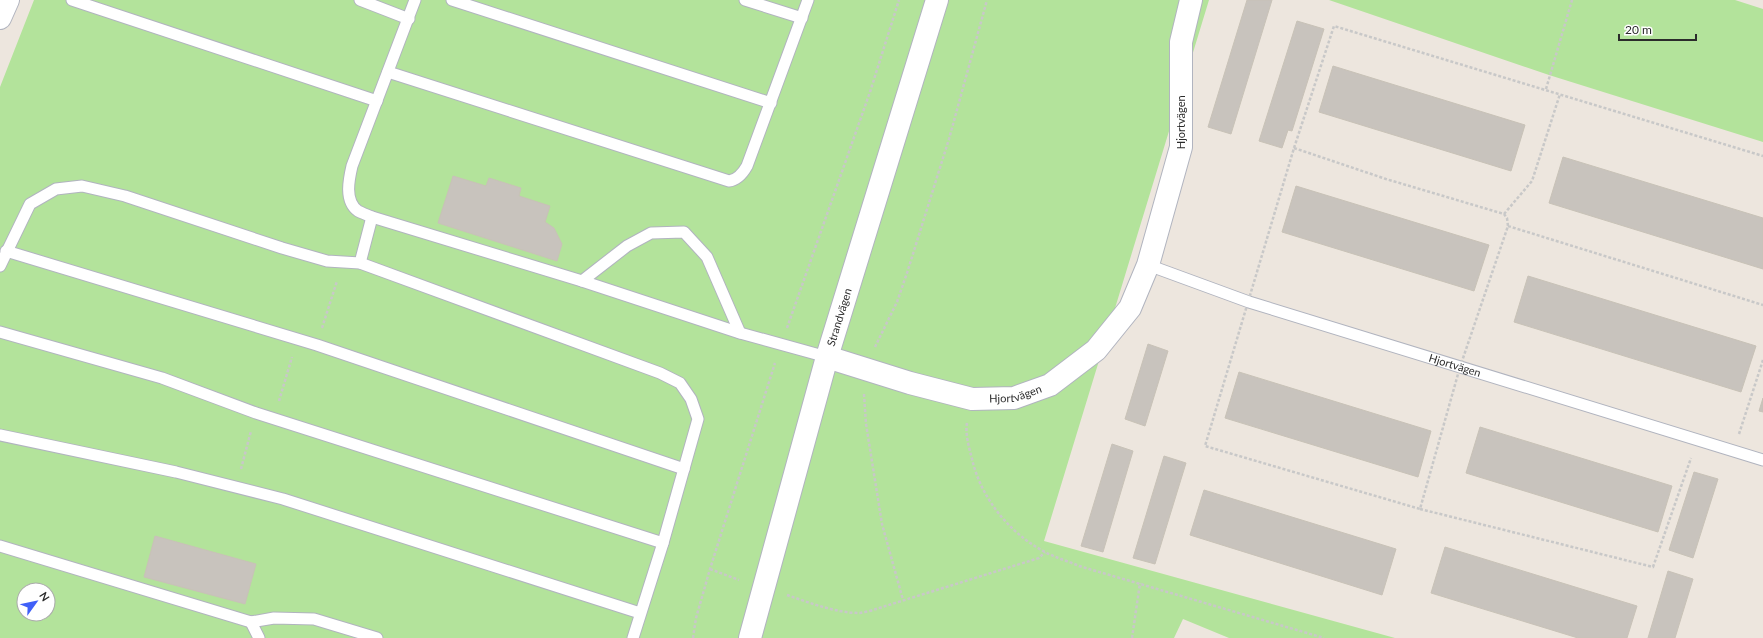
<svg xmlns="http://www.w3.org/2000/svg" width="1763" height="638" viewBox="0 0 1763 638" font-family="Lato,sans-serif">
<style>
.green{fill:#b3e39b;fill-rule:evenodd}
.building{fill:#c8c3bd;stroke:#c8c2b7}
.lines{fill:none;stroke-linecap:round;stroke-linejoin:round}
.service-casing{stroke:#b1b4bf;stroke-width:13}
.minor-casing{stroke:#b1b4bf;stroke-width:24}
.tertiary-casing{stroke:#b1b4bf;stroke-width:24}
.path{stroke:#c8c8c8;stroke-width:2.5;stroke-dasharray:3 2;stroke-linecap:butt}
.service{stroke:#fff;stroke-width:11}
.minor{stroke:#fff;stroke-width:22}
.tertiary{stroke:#fff;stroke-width:22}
.labels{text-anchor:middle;stroke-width:3;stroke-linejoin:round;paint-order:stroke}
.street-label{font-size:11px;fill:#2b2b2b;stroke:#fff}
</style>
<rect width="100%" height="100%" fill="#ede6de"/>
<path class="green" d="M34 0H1209L1044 541 1395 638H1229L1183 619 1174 638H0V87ZM24 590H48V614H24Z
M1329 0H1735L1763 9V142L1549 75Z"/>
<path class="building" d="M1247 0H1272L1231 134 1208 127Z
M1297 21 1324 29 1292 131 1288 130 1282 148 1259 141Z
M1333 66 1525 125 1511 171 1319 112Z
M1563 157 1763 218V269L1549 203Z
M453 176 486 186 489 178 521 188 519 196 550 206 545 222 554 228 562 244 557 261 438 223Z
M1296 186 1489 245 1474 291 1282 232Z
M1528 276 1756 346 1741 392 1514 322Z
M1148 344 1168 351 1145 426 1125 419Z
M1239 372 1431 431 1418 477 1225 418Z
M1763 398V412L1759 411Z
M1480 427 1672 486 1658 532 1466 473Z
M1112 444 1133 451 1103 552 1081 546Z
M1164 456 1186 463 1155 564 1133 558Z
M1694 472 1718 479 1693 558 1669 550Z
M1204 490 1396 549 1382 595 1190 535Z
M155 536 256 564 245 604 144 577Z
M1445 547 1637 606 1627 638H1578L1431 593Z
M1668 571 1693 579 1675 638H1648Z"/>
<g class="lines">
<defs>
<g id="service">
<path d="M72 0 377 101"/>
<path d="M360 0 409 19"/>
<path d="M415 0 352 166C349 179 344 201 358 211 362 213 367 215 372 217L582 281 740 333 827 357"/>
<path d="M452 0 771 103"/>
<path d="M745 0 802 18"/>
<path d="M388 72 729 181C738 180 743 173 747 166L808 0"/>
<path d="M6 251 317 345 684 469"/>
<path d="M360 263 372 217"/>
<path id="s1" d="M1148 265 1249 302 1763 460"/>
<path d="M0 266 30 204 56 189 82 186 125 196 282 248 327 261 360 263 660 373 680 383 691 399 698 419 663 543 633 638"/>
<path d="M582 281 627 246 651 233 684 232 707 257 740 333"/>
<path d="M0 332 162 378 256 413 663 543"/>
<path d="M0 435 176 472 283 499 640 613"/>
<path d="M0 546 251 622 274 618 314 619 377 638"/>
<path d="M251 622 259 638"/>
</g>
<g id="minor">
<path d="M0 18 8 0"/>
<path id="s2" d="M827 357 910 383 972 399 1014 398 1050 385 1096 350 1130 308 1148 265 1181 147V42L1191 0"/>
</g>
<g id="tertiary">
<path id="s3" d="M750 638 827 357 937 0"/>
</g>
</defs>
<use href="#service" class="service-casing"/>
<use href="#minor" class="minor-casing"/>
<use href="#tertiary" class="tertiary-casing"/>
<path class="path" d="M1546 89 1572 0
M1294 148 1386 179 1504 214 1507 218 1508 226 1460 367 1420 509 1205 446Z
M1294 148 1334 26 1763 156
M1504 214 1532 181 1560 94
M1508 226 1763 305
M322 328 337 281
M787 328 870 92 899 0
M875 347 897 302 907 273 949 139 987 0
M864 394 866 424 882 524 903 600
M279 401 292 357
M967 423C965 434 969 447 972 459 981 498 1009 533 1045 552 1056 558 1068 561 1079 566L1324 638
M1739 434 1763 360
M241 469 251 431
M1420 509 1653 567 1691 458
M710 569 739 580
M787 595C810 603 836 613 860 613 865 612 871 611 876 609L1039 558 1045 552
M693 638 696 618 710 569 775 363
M1132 638 1140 583"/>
<use href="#service" class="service"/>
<use href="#minor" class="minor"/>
<use href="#tertiary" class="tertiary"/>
</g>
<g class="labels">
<g class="street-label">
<text dy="4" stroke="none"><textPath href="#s2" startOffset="537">Hjortvägen</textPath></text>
<text dy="4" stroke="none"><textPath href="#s3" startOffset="333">Strandvägen</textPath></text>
<text dy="4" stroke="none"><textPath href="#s1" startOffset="323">Hjortvägen</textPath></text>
<text dy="4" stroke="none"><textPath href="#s2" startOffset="195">Hjortvägen</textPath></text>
</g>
</g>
<g transform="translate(36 602) rotate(57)"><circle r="19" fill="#ffffff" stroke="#aaaaaa"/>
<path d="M0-3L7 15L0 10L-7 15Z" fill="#4060f8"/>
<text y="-6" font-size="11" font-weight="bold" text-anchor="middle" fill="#2b2b2b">N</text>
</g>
<path d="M1619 34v6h77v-6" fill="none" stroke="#2b2b2b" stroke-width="2"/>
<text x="1625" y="34" font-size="12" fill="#2b2b2b" stroke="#ffffff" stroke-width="3" paint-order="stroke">20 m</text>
</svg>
